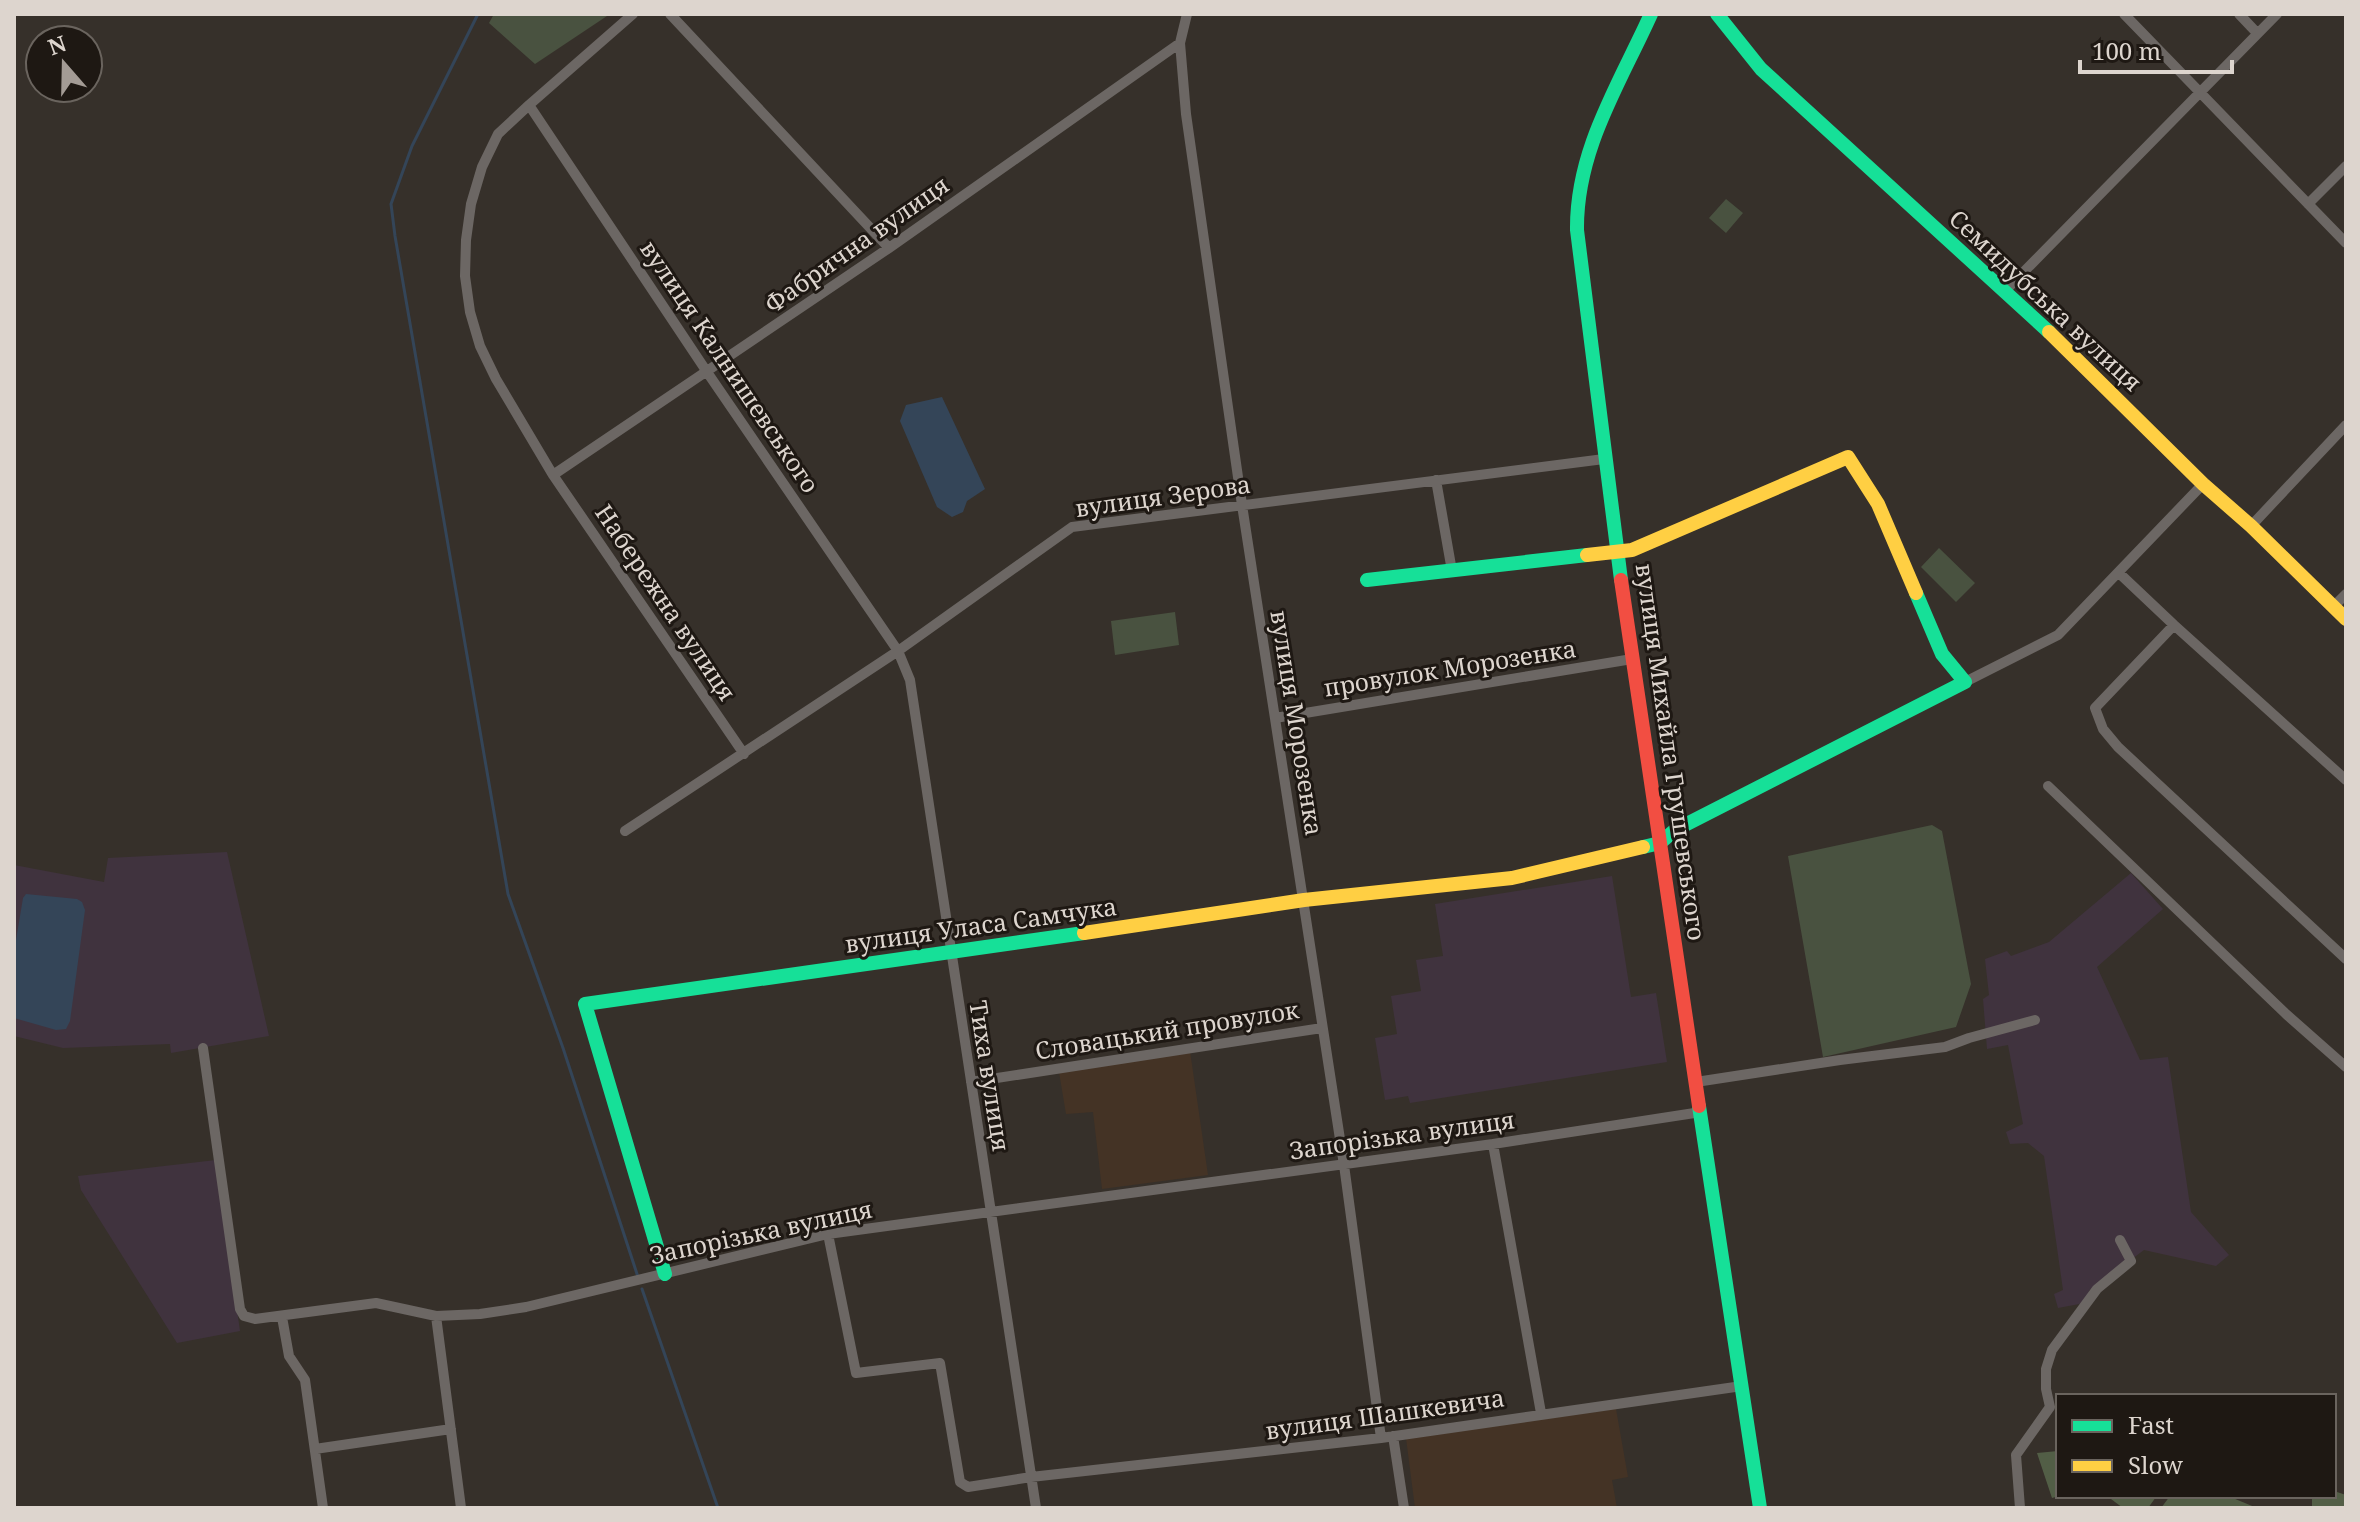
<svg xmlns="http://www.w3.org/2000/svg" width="2360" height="1522" viewBox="0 0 2360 1522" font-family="'Noto Serif',serif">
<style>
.built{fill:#443325}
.industrial{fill:#40333e}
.green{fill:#495240}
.forest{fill:#525e46}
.water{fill:#344558}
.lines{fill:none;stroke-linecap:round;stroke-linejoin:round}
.stream{stroke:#344558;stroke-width:3}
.street{stroke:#6c6764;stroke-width:10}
.fast{stroke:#16e098;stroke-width:14}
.slow{stroke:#ffcf43;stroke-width:14}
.jam{stroke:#f24e42;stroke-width:14}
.labels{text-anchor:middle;stroke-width:6;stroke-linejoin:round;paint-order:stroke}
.street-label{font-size:24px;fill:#ddd5ce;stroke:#1e1813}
</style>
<rect width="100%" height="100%" fill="#36302a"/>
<path class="built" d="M1190 1051 1208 1175 1102 1189 1093 1112 1066 1114 1059 1072Z
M1616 1409 1628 1477 1612 1480 1617 1508H1415L1406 1438Z"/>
<path class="industrial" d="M227 852 269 1036 171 1053 170 1044 63 1048 14 1036V865L104 882 108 858Z
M2131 873 2163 909 2097 967 2140 1060 2168 1057 2191 1212 2229 1255 2216 1266 2144 1250 2089 1291 2090 1302 2058 1308 2054 1294 2063 1290 2044 1156 2028 1143 2010 1144 2006 1132 2023 1124 2008 1045 1987 1049 1983 999 1989 995 1985 959 2007 951 2011 956 2049 942Z
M1612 876 1631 997 1656 993 1667 1062 1410 1103 1408 1096 1385 1100 1375 1038 1397 1034 1391 996 1421 991 1416 960 1443 956 1435 904Z
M216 1160 240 1331 177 1343 81 1190 78 1176Z"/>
<path class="green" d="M494 14H610L535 64 489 23Z
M1726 199 1743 213 1726 233 1709 218Z
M1939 548 1975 583 1956 602 1921 567Z
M1175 612 1179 645 1115 655 1111 621Z
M1932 825 1942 831 1971 984 1956 1027 1823 1057 1788 856Z"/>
<path class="forest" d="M2058 1451 2059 1496 2052 1498 2037 1453Z
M2334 1491 2346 1495V1508H2312V1496H2334Z
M2107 1496H2156V1497L2148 1508H2123Z
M2170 1496H2228L2257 1508H2161Z"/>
<path class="water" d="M942 397 985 489 967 501 963 512 952 517 937 507 900 421 906 405Z
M26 894 77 899 82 902 85 910 70 1021 66 1029 56 1030 14 1018V952L23 898Z"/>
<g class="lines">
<path class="stream" d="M478 14 412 146 391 204 395 236 508 894 563 1048 638 1277
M642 1289 718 1508"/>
<path class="street" d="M633 14 529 105 498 134 482 167 471 204 466 240 465 276 470 312 480 346 496 379 553 475 744 754
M670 14 889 248
M1187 14 1180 43 1186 114 1242 505 1344 1165 1381 1438
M2124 14 2346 243
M2239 14 2257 33
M529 105 707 372 898 651 910 680 1036 1508
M2308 204 2346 166
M2005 291 2277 14
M553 475 889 248 1180 43
M1436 480 1452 571
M2251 526 2346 425
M2119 573 2174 625 2346 780
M2333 607 2346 594
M2174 625 2095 708 2103 729 2118 747 2346 959
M1965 682 2058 635 2203 484
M1275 718 1632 659
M2048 786 2286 1014 2346 1067
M625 831 898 651 1072 527 1604 459
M203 1048 240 1309 244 1316 255 1319 376 1303 436 1316 480 1314 526 1307 828 1234 1493 1144 1701 1112
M971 1082 1322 1028
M1696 1082 1840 1060 1945 1047 1969 1038 2035 1020
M1493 1144 1541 1413
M828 1234 856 1373 940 1363 960 1482 968 1487 1031 1477 1381 1438 1742 1386
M436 1316 461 1508
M282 1317 289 1356 305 1380 323 1508
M1393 1436 1404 1508
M315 1449 451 1429
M2020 1508 2016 1455 2050 1407 2046 1389V1369L2052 1350 2097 1289 2131 1261 2120 1240"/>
<path class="fast" d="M1717 14 1761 69 2049 332
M1367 580 1587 555
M1621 580 1577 230C1576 150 1619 85 1651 14
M1643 847 1660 843 1675 830 1965 682 1942 654 1916 593
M1699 1106 1760 1508
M665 1274 585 1004 1084 933"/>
<path class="slow" d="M2049 332 2203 484 2251 526 2346 619
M1587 555 1632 550 1848 457 1878 504 1916 593
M1084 933 1304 900 1512 878 1643 847"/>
<path class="jam" d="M1621 580 1699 1106"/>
</g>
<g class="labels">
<g class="street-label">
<text transform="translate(857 245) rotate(-35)" y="8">Фабрична вулиця</text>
<text transform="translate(2045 301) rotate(43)" y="8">Семидубська вулиця</text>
<text transform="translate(729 367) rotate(56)" y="8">вулиця Калнишевського</text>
<text transform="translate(1163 497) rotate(-8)" y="8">вулиця Зерова</text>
<text transform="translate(665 603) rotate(56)" y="8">Набережна вулиця</text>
<text transform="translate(1450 669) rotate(-9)" y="8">провулок Морозенка</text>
<text transform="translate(1296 723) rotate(81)" y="8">вулиця Морозенка</text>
<text transform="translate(1670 752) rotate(82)" y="8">вулиця Михайла Грушевського</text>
<text transform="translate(981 926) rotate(-8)" y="8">вулиця Уласа Самчука</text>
<text transform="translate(1167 1031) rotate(-9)" y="8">Словацький провулок</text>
<text transform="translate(989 1076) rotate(81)" y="8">Тиха вулиця</text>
<text transform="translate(1402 1136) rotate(-8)" y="8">Запорізька вулиця</text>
<text transform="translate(761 1233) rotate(-12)" y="8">Запорізька вулиця</text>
<text transform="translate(1385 1415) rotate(-8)" y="8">вулиця Шашкевича</text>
</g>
</g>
<rect width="2360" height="1522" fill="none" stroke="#ddd5ce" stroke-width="32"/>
<rect x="2056" y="1394" width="280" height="104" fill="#1e1813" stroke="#6a645e" stroke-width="2"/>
<rect x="2072" y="1420" width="40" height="12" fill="#16e098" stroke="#6a645e" stroke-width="2"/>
<text x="2128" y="1434" font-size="24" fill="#ddd5ce">Fast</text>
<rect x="2072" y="1460" width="40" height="12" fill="#ffcf43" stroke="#6a645e" stroke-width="2"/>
<text x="2128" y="1474" font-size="24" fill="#ddd5ce">Slow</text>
<g transform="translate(64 64) rotate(340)"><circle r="38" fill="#1e1813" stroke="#6a645e" stroke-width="2"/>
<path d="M0-6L14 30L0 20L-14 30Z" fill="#a39b95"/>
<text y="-12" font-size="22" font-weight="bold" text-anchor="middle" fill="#ddd5ce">N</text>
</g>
<path d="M2080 60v12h152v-12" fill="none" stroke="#ddd5ce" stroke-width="4"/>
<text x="2092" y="60" font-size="24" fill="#ddd5ce" stroke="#1e1813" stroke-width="6" paint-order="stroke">100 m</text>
</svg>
